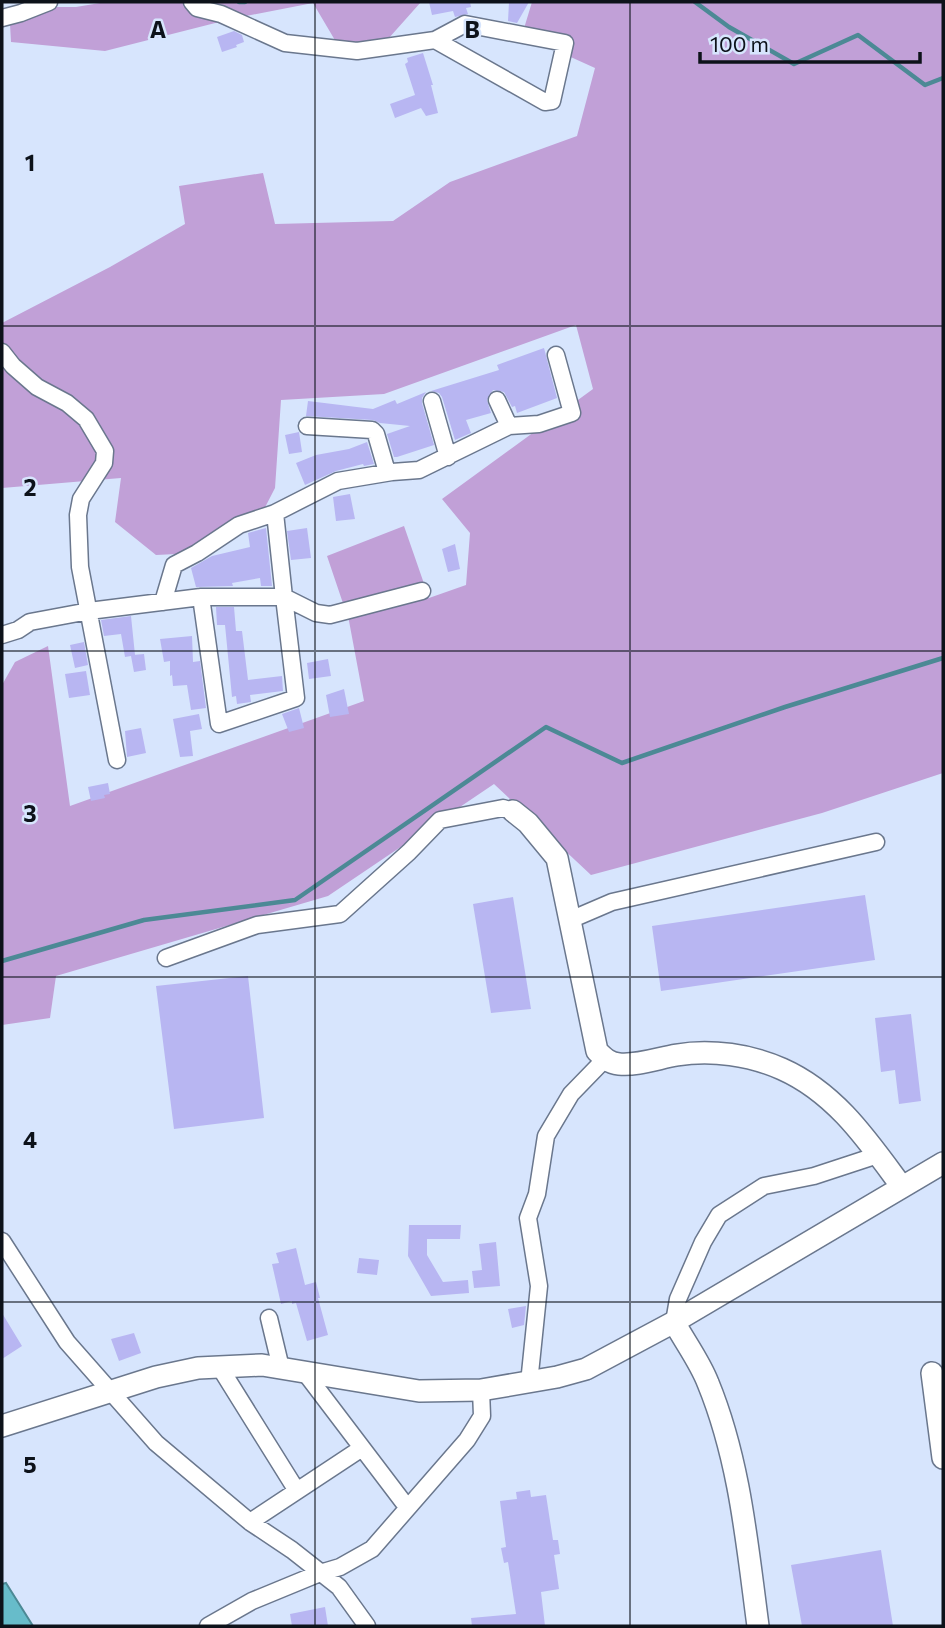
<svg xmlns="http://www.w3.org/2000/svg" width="945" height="1628" viewBox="0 0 945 1628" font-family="Commissioner,sans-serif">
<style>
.forest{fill:#c1a0d7}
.water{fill:#67bcca;stroke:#4c8995;stroke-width:2}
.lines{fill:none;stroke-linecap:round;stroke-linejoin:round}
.stream{stroke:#4c8995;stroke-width:4.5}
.building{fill:#b8b6f2}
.minor-casing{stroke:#6a778d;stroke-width:19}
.tertiary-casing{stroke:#6a778d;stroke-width:24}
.minor{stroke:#fff;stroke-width:16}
.tertiary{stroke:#fff;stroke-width:21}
.grid{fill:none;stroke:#0d121a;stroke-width:2;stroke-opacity:0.55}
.grid-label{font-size:23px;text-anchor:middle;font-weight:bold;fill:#0d121a;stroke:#d7e5fd;stroke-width:5;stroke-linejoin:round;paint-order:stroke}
</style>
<rect width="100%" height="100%" fill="#d7e5fd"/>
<path class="forest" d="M106 2H421L380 48 339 47 313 3 231 19 105 51 11 42 10 24 56 7H76Z
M532 2H943V773L822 813 591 875 494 784 328 896 56 976 50 1018 2 1025V685L15 662 48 646 70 806 364 701 349 621 327 556 404 526 429 598 466 585 470 533 442 499 593 389 576 325 384 394 281 400 275 488 258 521 197 553 156 555 115 522 121 478 2 488V323L110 267 185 224 179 186 263 173 275 224 393 221 450 182 577 136 595 68 522 35Z"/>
<path class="water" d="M6 1583 33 1626H2V1584Z"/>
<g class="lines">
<path class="stream" d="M239 2H245
M695 2 729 27 794 64 858 35 925 85 943 78
M2 961 144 920 295 900 546 727 622 763 785 707 943 658"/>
</g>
<path class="building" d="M429 2H470L471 7 466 8 468 14 455 17 453 11 432 15Z
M509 2H529L517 23 508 21Z
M234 31 242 35 244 42 236 45 237 47 222 52 217 37Z
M423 53 433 85H431L438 113 426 116 421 108 395 118 390 104 415 95 405 64 408 62 407 58Z
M544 348 557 398 517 413 515 406 512 407 504 392 493 390 487 400 491 413 466 420 471 433 455 440 442 397 439 393 431 391 499 370 497 365Z
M426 392 422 398V403L434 445 397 457H394L387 434 410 426 380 423 373 420 306 416 308 401 373 409 395 400 397 404Z
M299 432 302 452 289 454 285 435Z
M367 442 374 464 364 466 363 464 336 471 305 485 296 463 316 455 349 449Z
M350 494 355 519 336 521 333 497Z
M266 528 272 586H261L260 578 232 583 233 586 196 587 191 568 212 556 250 547 248 533Z
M307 528 311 558 291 560 287 531Z
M455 544 460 569 448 572 442 549Z
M216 607H234L236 631H242L248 680 282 676 283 691 250 695 251 702 237 704 236 696 232 697 225 625H217Z
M131 616 135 655H133L144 654 146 670 134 672 131 656 125 657 121 634 104 636 101 620Z
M192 636 193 662 200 661 206 708 191 710 187 685 173 686 172 675 170 676V661L164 662 160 639Z
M84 642 88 665 75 668 70 645Z
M328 659 331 676 309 679 307 663Z
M86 671 90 695 69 698 65 674Z
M344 689 349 714 330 717 326 695Z
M299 708 304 728 289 732 282 714Z
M199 714 202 729 190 731 193 756 180 757 173 719Z
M141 728 146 753 127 757 125 731Z
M108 783 110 794 104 795 105 798 91 801 88 787Z
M865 895 875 960 661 991 652 926Z
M513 897 531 1009 491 1013 473 904Z
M248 976 264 1118 174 1129 156 986Z
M911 1014 921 1101 899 1104 895 1070 881 1072 875 1018Z
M409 1225H461L460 1239H427V1255L443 1282 468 1280 469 1293 431 1296 408 1256Z
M496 1242 500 1286 474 1288 472 1271 482 1270 479 1244Z
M296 1248 305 1285 316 1282 320 1298H318L328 1335 307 1341 296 1303 292 1304V1301L281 1304 272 1264 279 1263 276 1253Z
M359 1258 379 1260 377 1275 357 1273Z
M526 1306 524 1325 512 1328 508 1309Z
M2 1313 22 1346 2 1359Z
M134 1333 141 1353 119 1361 111 1339Z
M530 1490 531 1497 546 1495 553 1540H558L560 1554 554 1555 559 1589 541 1592 545 1626H472L471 1618 516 1614 508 1562 504 1563 501 1548 506 1547 500 1501 517 1499 516 1492Z
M881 1550 893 1626H802L791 1565Z
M325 1607 328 1626H292L290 1614Z"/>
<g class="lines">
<defs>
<path id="minor" d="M192 2 197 8 221 14 285 43 357 51 435 40 465 24 565 43 552 101 545 102 435 40
M2 18 21 13 49 2
M2 352 13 366 37 387 67 403 86 419 105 451 104 463 81 499 78 515 80 567 117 760
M497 400 509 426
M432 401 448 457
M307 426 372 430 376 434 387 472
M201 597 219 724 296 698 284 597
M284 597 316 613 330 615 422 591
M163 602 174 565 197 553 239 525 275 513
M2 635 18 630 30 622 89 611 201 597H284L275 513 338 481 392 472 419 470 509 426 539 424 572 413 556 355
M570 920 612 902 876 842
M166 958 257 925 340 914 409 852 440 820 503 808 513 811
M2 1241 67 1342 156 1443 250 1522 292 1550 339 1587 367 1626
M269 1318 281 1368
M674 1322 678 1299 703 1242 719 1215 764 1186 814 1176 878 1155
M219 1366 297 1491
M303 1370 407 1507
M529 1383 539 1286 528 1218 537 1194 546 1136 571 1094 605 1059
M250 1522 362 1448
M208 1626 252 1601 320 1573 340 1567 372 1549 467 1440 482 1416 481 1390"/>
<path id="tertiary" d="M513 811 528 823 557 858 597 1051C604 1058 609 1063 619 1064 637 1066 659 1058 677 1055 711 1049 751 1055 782 1069 836 1093 868 1141 902 1187
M674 1322C685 1342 700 1362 708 1383 740 1461 747 1544 758 1626
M932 1373 943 1458
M2 1426 156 1377 198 1368 262 1365 419 1391 481 1390 557 1377 586 1369 674 1322 943 1163"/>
</defs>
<use href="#minor" class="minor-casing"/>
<use href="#tertiary" class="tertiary-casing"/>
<use href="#minor" class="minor"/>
<use href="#tertiary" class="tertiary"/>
</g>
<path class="grid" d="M315 2V1626M630 2V1626M2 326H943M2 651H943M2 977H943M2 1302H943"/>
<g class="grid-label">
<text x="158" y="38">A</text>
<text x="472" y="38">B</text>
<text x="30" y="171">1</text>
<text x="30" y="496">2</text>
<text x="30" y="822">3</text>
<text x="30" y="1148">4</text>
<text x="30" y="1473">5</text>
</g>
<rect width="945" height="1628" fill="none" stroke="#0d121a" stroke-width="7"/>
<path d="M700 52v10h220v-10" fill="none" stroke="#0d121a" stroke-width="3.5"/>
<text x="710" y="52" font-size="21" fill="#0d121a" stroke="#d7e5fd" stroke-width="5" paint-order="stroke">100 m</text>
</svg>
